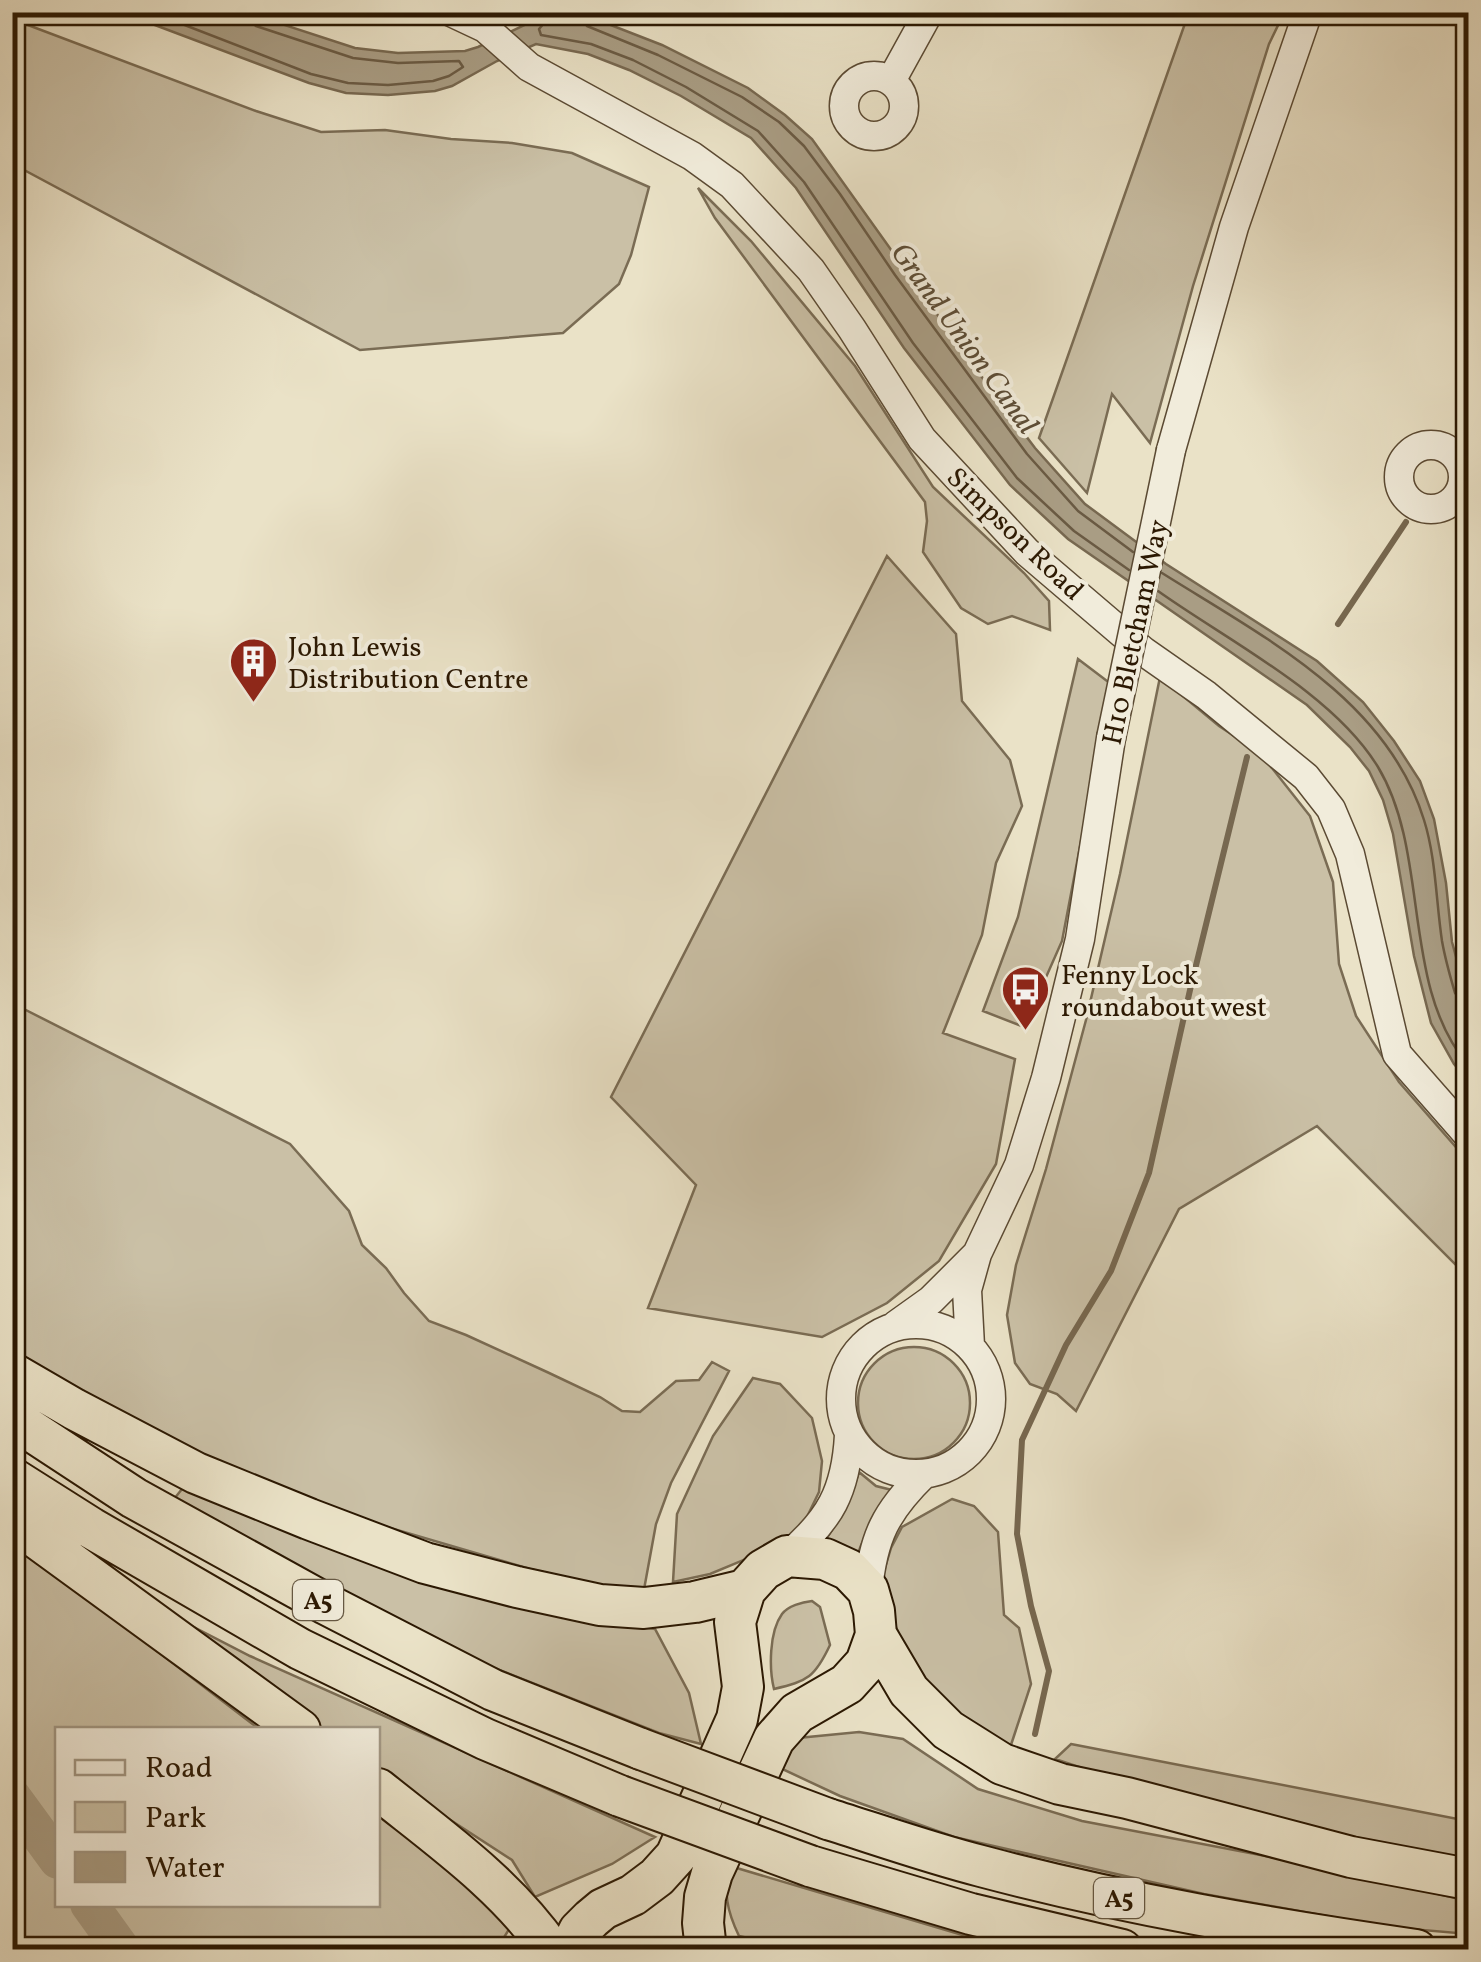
<svg xmlns="http://www.w3.org/2000/svg" width="1481" height="1962" viewBox="0 0 1481 1962" font-family="Vollkorn,serif">
<style>
.green{fill:#cac0a6;stroke:#7a6c54;stroke-width:2.5}
.water{fill:#a99d84;stroke:#776850;stroke-width:2.5}
.lines{fill:none;stroke-linecap:round;stroke-linejoin:round}
.shore{stroke:#6a5a43;stroke-width:2.5}
.stream{stroke:#776850;stroke-width:6}
.river{stroke:#a99d84;stroke-width:38}
.minor-casing{stroke:#5b4a33;stroke-width:31}
.highway-casing{stroke:#2b1802;stroke-width:44}
.minor{stroke:#f1ecdb;stroke-width:28}
.highway{stroke:#eae2c7;stroke-width:40}
.minor-bridge-casing{stroke:#5b4a33;stroke-width:31;stroke-linecap:butt}
.highway-bridge-casing{stroke:#2b1802;stroke-width:44;stroke-linecap:butt}
.minor-bridge{stroke:#f1ecdb;stroke-width:28}
.highway-bridge{stroke:#eae2c7;stroke-width:40}
.labels{text-anchor:middle;stroke-width:8;stroke-linejoin:round;paint-order:stroke}
.shield{fill:#f1ecdb;stroke:#665843;stroke-width:2.5}
.shield-label{font-size:25px;font-weight:bold;fill:#2b1802}
.street-label{font-size:28px;fill:#2b1802;stroke:#f1ecdb}
.poi-label{font-size:28px;fill:#2b1802;stroke:#f1ecdb;text-anchor:start}
.water-label{font-size:30px;font-style:italic;fill:#5d4d36;stroke:#f1ecdb}
</style>
<rect width="100%" height="100%" fill="#eae2c7"/>
<filter id="stains"><feTurbulence type="fractalNoise" baseFrequency=".002" numOctaves="4"/><feColorMatrix values="0 0 0 0 .2 0 0 0 0 .09 0 0 0 0 .02 0 0 0 .5 -.17"/></filter>
<radialGradient id="worn" r=".72"><stop offset=".6" stop-color="#630" stop-opacity="0"/><stop offset="1" stop-color="#630" stop-opacity=".3"/></radialGradient>
<path class="green" d="M1189 12 1284 13 1269 44 1193 286 1150 443 1112 394 1087 493 1039 438Z
M12 19 256 111 321 132 385 130 451 139 512 143 572 153 649 187 631 255 619 284 563 333 360 350 13 164Z
M698 188 751 241 855 366 933 487 1024 573 1049 601 1050 630 1012 616 988 624 961 608 923 552 927 521 925 502 715 218Z
M887 556 956 634 962 701 1010 760 1022 806 996 863 982 935 943 1033 1015 1059 996 1164 939 1261 887 1303 822 1337 648 1308 696 1185 611 1097Z
M1078 659 1111 684 1062 941 1024 1027 983 1011 1018 917Z
M1160 677 1219 726 1260 753 1310 816 1333 882 1339 964 1356 1016 1399 1082 1468 1161V1277L1317 1126 1179 1209 1076 1411 1057 1394 1030 1384 1015 1363 1007 1315 1016 1265 1046 1169 1086 1020 1120 874Z
M12 1003 290 1144 349 1211 362 1245 386 1268 404 1293 429 1321 466 1335 547 1372 600 1397 622 1411 640 1412 676 1381 699 1380 712 1362 729 1371 671 1483 656 1524 643 1595 530 1569 285 1497 42 1370 13 1350Z
M858 1403a56 56 0 1 1 112 0a56 56 0 1 1-112 0Z
M753 1378 780 1384 812 1418 822 1461 819 1492 806 1519 782 1544 710 1574 673 1582 677 1514 713 1436Z
M859 1472 876 1486 896 1491C874 1517 863 1535 853 1568L816 1554C835 1527 849 1503 859 1472Z
M182 1489H207L548 1612 655 1629 689 1693 701 1744 659 1733 477 1661 384 1615 174 1499Z
M952 1499 974 1506 998 1532 1004 1615 1019 1628 1031 1684 1010 1748 945 1706 908 1658 894 1622 878 1591 891 1548 902 1527Z
M12 1540 259 1729 58 1730V1904H378V1815L451 1868 511 1926 497 1949H13Z
M812 1601 820 1607 830 1645C815 1677 808 1681 774 1689 769 1669 769 1632 782 1614 788 1606 802 1602 812 1601Z
M151 1605 250 1656 655 1837 612 1864 535 1897 512 1860 378 1773V1730L319 1729Z
M859 1732 903 1739 978 1789 1082 1821 1328 1868 1468 1901V1934L1388 1927 1204 1894 954 1837 840 1796 778 1767 798 1738Z
M1071 1744 1468 1821V1863L1258 1816 1139 1787 1055 1759Z
M730 1866 976 1939 1026 1949H798L739 1936C727 1911 723 1892 730 1866Z"/>
<path class="water" d="M123 13H248L355 48 398 53 465 51 478 47 531 22 541 13H580L662 45 748 88 785 115 812 139 989 387 1035 448 1085 504 1166 564 1317 661 1363 702 1394 741 1420 781 1434 819 1446 883 1452 942 1468 1001V1080L1454 1064 1431 1023 1414 956 1393 834 1383 800 1369 771 1350 747 1307 705 1068 539 1010 485 904 348 796 188 751 138 681 96 629 70 588 54 536 44 497 61 452 86 435 91 388 95 346 93 309 83Z"/>
<g class="lines">
<path class="shore" d="M151 12 311 74 348 83 388 85 433 81 449 76 463 67 459 61 398 63 353 58 256 26 250 21 249 12
M547 12 546 21 539 29 541 35 591 44 633 60 686 87 758 131 804 182 913 343 1017 478 1074 531 1129 570
M581 12 582 20 587 26 658 55 742 97 779 122 804 146 840 194 895 275 1027 454 1078 511 1133 552
M1162 573C1262 636 1387 699 1424 820 1436 858 1436 901 1442 941 1445 958 1450 976 1455 993L1460 998 1468 999
M1158 591C1228 641 1333 693 1378 767 1431 855 1400 985 1468 1065"/>
<path class="stream" d="M1338 624 1406 522
M1035 1734 1049 1671 1031 1606 1017 1534 1022 1440 1066 1345 1111 1271 1149 1173 1190 990 1247 757"/>
<path class="river" d="M12 1797 58 1860
M89 1904 122 1950"/>
<defs>
<path id="minor" d="M451 12 485 28 529 67 692 156 732 185 811 270 852 329 922 439 1027 552 1143 651 1206 695 1306 777 1331 809 1350 854 1397 1054 1468 1135
M844 106a30 30 0 1 1 60 0a30 30 0 1 1-60 0Z
M891 81 929 12
M1399 477a32 32 0 1 1 64 0a32 32 0 1 1-64 0Z
M1171 450 1234 227 1308 12
M841 1399a75 75 0 1 1 150 0a75 75 0 1 1-150 0Z
M896 1325 931 1300 976 1255
M970 1346 967 1290 977 1254 1019 1165 1046 1078 1080 939 1111 738
M787 1556C830 1520 846 1491 849 1435
M868 1590C873 1537 886 1511 924 1474"/>
<path id="highway" d="M12 1373 74 1409 196 1473 309 1519 425 1563 517 1587 600 1605 644 1608 695 1602 745 1590
M12 1418 134 1498 326 1604 493 1690 641 1749
M12 1478 91 1528 300 1649 485 1739 620 1796
M12 1520 300 1730
M876 1635 909 1691 948 1730 1002 1764 1060 1784 1127 1798 1351 1857 1468 1879
M378 1789C439 1838 505 1884 551 1950
M828 1819C879 1835 930 1853 981 1866 1124 1904 1270 1929 1416 1950
M810 1866 971 1914 1122 1950
M570 1950 579 1931 591 1919 603 1909 633 1895 657 1877 676 1856 737 1719 743 1687 735 1622 745 1590 763 1570 787 1556 825 1559 849 1570 868 1590 874 1611 876 1635 866 1663 847 1684 797 1713 774 1739 712 1873 705 1897 703 1923 706 1950"/>
</defs>
<use href="#minor" class="minor-casing"/>
<use href="#highway" class="highway-casing"/>
<use href="#minor" class="minor"/>
<use href="#highway" class="highway"/>
<defs>
<path id="minor-bridge" d="M1111 738 1171 450"/>
<path id="highway-bridge" d="M641 1749 828 1819
M620 1796 810 1866"/>
</defs>
<use href="#minor-bridge" class="minor-bridge-casing"/>
<use href="#highway-bridge" class="highway-bridge-casing"/>
<use href="#minor-bridge" class="minor-bridge"/>
<use href="#highway-bridge" class="highway-bridge"/>
</g>
<defs>
<symbol id="building-pin" viewBox="-11 -11 22 30"><path d="M0 17L-7.5 6A9.5 9.5 0 1 1 7.5 6Z" fill="#8f2418" stroke="#f1ecdb"/><path d="M-4-6H4V6H1V3H-1V6H-4ZM-2.5-4.3h1.7v1.8h-1.7ZM.8-4.3h1.7v1.8H.8ZM-2.5-1h1.7V.8h-1.7ZM.8-1h1.7V.8H.8Z" fill="#fff"/></symbol>
<symbol id="bus-pin" viewBox="-11 -11 22 30"><path d="M0 17L-7.5 6A9.5 9.5 0 1 1 7.5 6Z" fill="#8f2418" stroke="#f1ecdb"/><path d="M-5-6H5V4H4V6H2V4H-2V6H-4V4H-5ZM-3.5-4V0h7V-4ZM-3.5 1.2v1.5H-2V1.2ZM2 1.2v1.5H3.5V1.2Z" fill="#fff"/></symbol>
</defs>
<g fill-rule="evenodd">
<use href="#building-pin" x="226" y="634" width="55" height="75"/>
<use href="#bus-pin" x="998" y="962" width="55" height="75"/>
</g>
<g class="labels">
<g class="shield">
<rect x="293" y="1580" width="50" height="40" rx="8"/>
<rect x="1094" y="1878" width="50" height="40" rx="8"/>
</g>
<g class="shield-label">
<text x="318" y="1609">A5</text>
<text x="1119" y="1907">A5</text>
</g>
<g class="street-label">
<text transform="translate(1016 533) rotate(44)" y="10">Simpson Road</text>
<text transform="translate(1134 632) rotate(-78)" y="10">H10 Bletcham Way</text>
</g>
<g class="poi-label">
<text x="288" y="656">John Lewis<tspan x="288" dy="32">Distribution Centre</tspan></text>
<text x="1061" y="984">Fenny Lock<tspan x="1061" dy="32">roundabout west</tspan></text>
</g>
<g class="water-label">
<text transform="translate(965 338) rotate(54)" y="10">Grand Union Canal</text>
</g>
</g>
<rect width="1481" height="1962" fill="none" stroke="#eae2c7" stroke-width="50"/>
<rect x="15" y="15" width="1451" height="1932" fill="none" stroke="#2b1802" stroke-width="5"/>
<rect x="25" y="25" width="1431" height="1912" fill="none" stroke="#2b1802" stroke-width="2.5"/>
<rect x="55" y="1727" width="325" height="180" fill="#f1ecdb" stroke="#a29784" stroke-width="2.5"/>
<rect x="75" y="1760" width="50" height="15" fill="#f1ecdb" stroke="#a29784" stroke-width="2.5"/>
<text x="145" y="1777" font-size="30" fill="#2b1802">Road</text>
<rect x="75" y="1802" width="50" height="30" fill="#cac0a6" stroke="#a29784" stroke-width="2.5"/>
<text x="145" y="1827" font-size="30" fill="#2b1802">Park</text>
<rect x="75" y="1852" width="50" height="30" fill="#a99d84" stroke="#a29784" stroke-width="2.5"/>
<text x="145" y="1877" font-size="30" fill="#2b1802">Water</text>
<rect width="100%" height="100%" filter="url(#stains)"/>
<rect width="100%" height="100%" fill="url(#worn)"/>
</svg>
